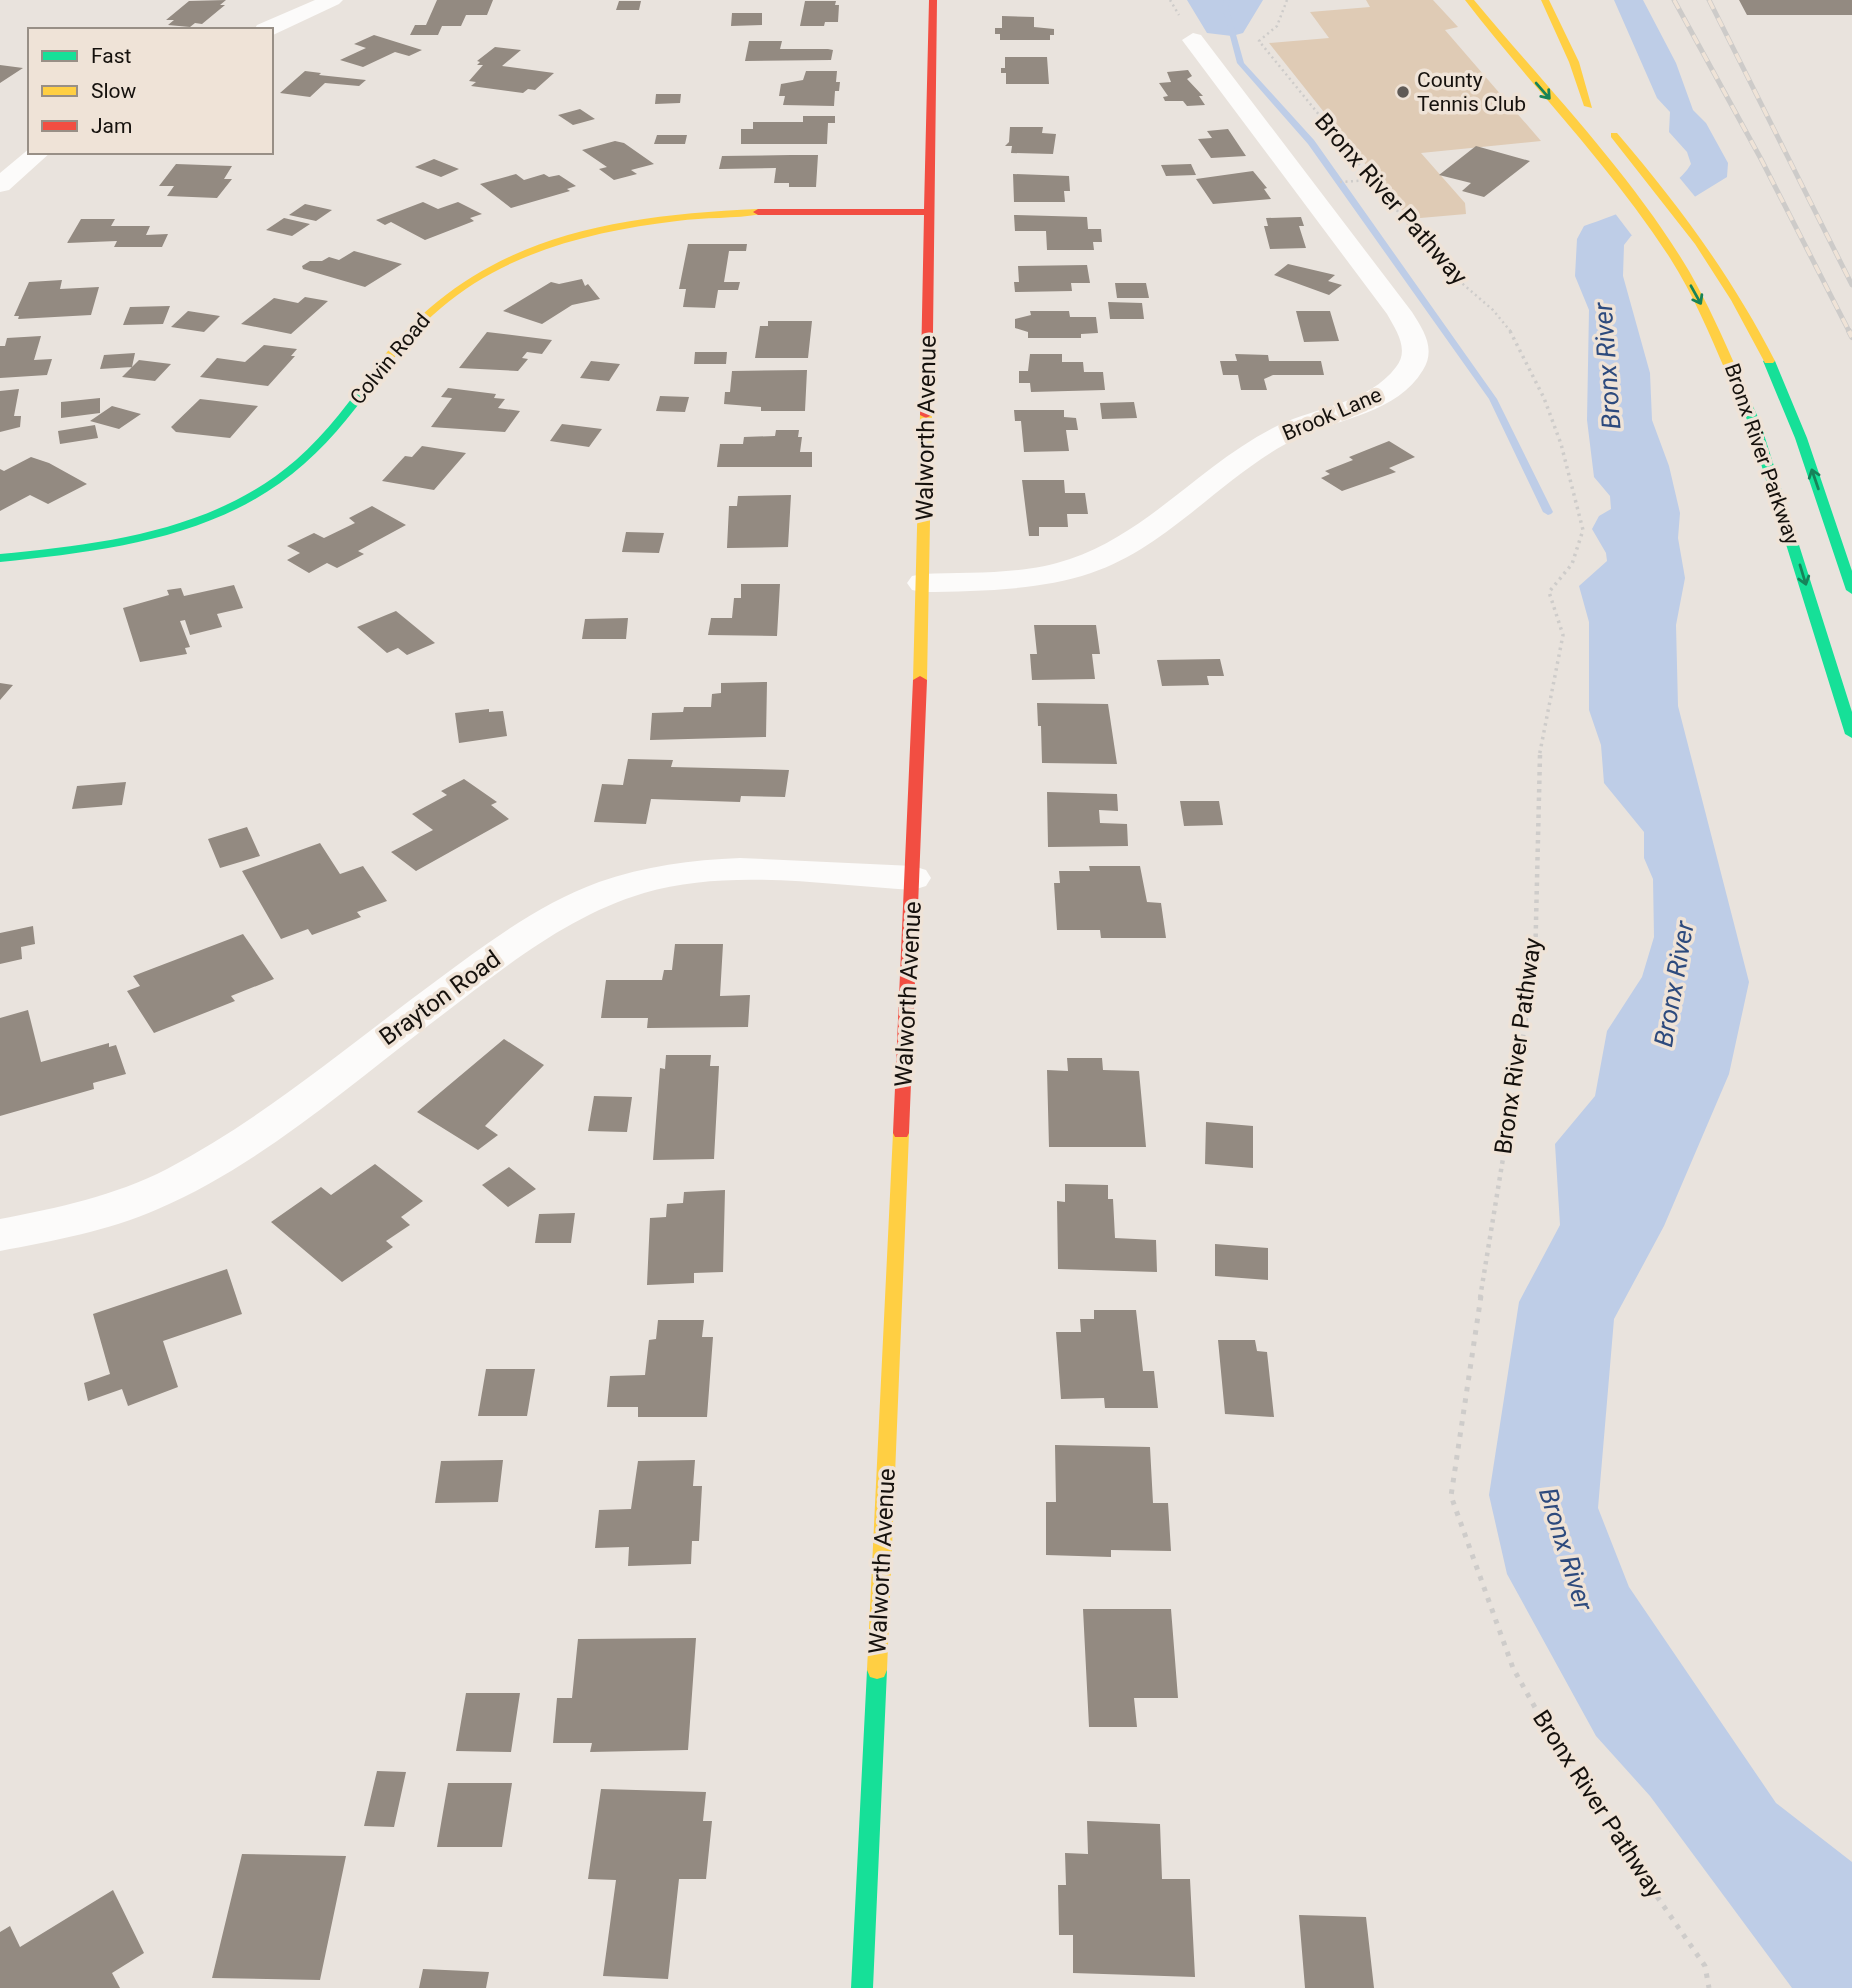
<svg xmlns="http://www.w3.org/2000/svg" width="1852" height="1988" viewBox="0 0 1852 1988" font-family="Roboto,sans-serif">
<style>
.green{fill:#dfcbb5}
.water{fill:#becde7}
.pier{fill:#e9e3dd}
.lines{fill:none;stroke-linecap:round;stroke-linejoin:round}
.stream{fill:#becde7;fill-rule:evenodd}
.building{fill:#938a81}
.path-far3{stroke:#ceccca;stroke-width:2.5;stroke-dasharray:2 3.5;stroke-linecap:butt}
.path-far2{stroke:#ceccca;stroke-width:3.5;stroke-dasharray:2.5 4.5;stroke-linecap:butt}
.path-far1{stroke:#ceccca;stroke-width:4.5;stroke-dasharray:3.5 5;stroke-linecap:butt}
.path{stroke:#ceccca;stroke-width:5;stroke-dasharray:4.5 7;stroke-linecap:butt}
.street{fill:#fcfbfa;fill-rule:evenodd}
.fast{fill:#16e098;fill-rule:evenodd}
.slow{fill:#ffcf43;fill-rule:evenodd}
.jam{fill:#f24e42;fill-rule:evenodd}
.rail-far1-casing{stroke:#cdcbc9;stroke-width:5}
.rail-casing{stroke:#cdcbc9;stroke-width:6}
.rail-far1{stroke:#efe3d7;stroke-width:3.5;stroke-dasharray:10;stroke-linecap:butt}
.rail{stroke:#efe3d7;stroke-width:4.5;stroke-dasharray:12;stroke-linecap:butt}
.oneway{stroke:#168359}
.poi-dot{fill:#5f5a56;stroke:#efe3d7;stroke-width:2.5}
.labels{text-anchor:middle;stroke-width:7;stroke-linejoin:round;paint-order:stroke}
.far-poi-label{font-size:21px;fill:#15110d;stroke:#efe3d7;text-anchor:start}
.far-street-label{font-size:21px;fill:#15110d;stroke:#efe3d7}
.street-label{font-size:24px;fill:#15110d;stroke:#efe3d7}
.water-label{font-size:26px;font-style:italic;fill:#2d4a7d;stroke:#efe3d7}
</style>
<rect width="100%" height="100%" fill="#e9e3dd"/>
<path class="green" d="M1366 0H1433L1458 27 1445 30 1541 141 1421 153 1465 203 1466 214 1409 219 1269 43 1329 38 1310 12 1370 7Z"/>
<path class="water" d="M1187 0H1263L1243 33 1232 36 1207 33Z
M1614 0H1643L1676 63 1693 110 1706 123 1728 163 1727 177 1631 236 1624 245 1623 276 1650 373 1652 420 1669 466 1680 513 1678 538 1685 578 1676 625 1678 706 1749 982 1729 1074 1664 1226 1614 1319 1598 1508 1629 1587 1776 1803 1852 1862V1988H1792L1650 1796 1596 1736 1507 1574 1489 1495 1519 1302 1560 1225 1555 1144 1595 1096 1607 1031 1642 977 1654 937 1653 879 1644 858V832L1604 783 1601 745 1589 710V622L1579 586 1607 561 1606 553 1592 529 1599 516 1611 509 1610 496 1594 477 1587 420 1589 310 1575 276 1577 239 1584 226C1616 215 1673 195 1691 164L1687 152 1669 132 1670 112 1657 98Z"/>
<path class="pier" d="M1678 176 1697 199 1633 237 1614 212Z"/>
<g class="lines">
<path class="stream" d="M1224 0H1230L1228 6 1244 63 1314 140 1497 399 1553 512 1551 514 1548 515 1543 512 1489 399 1308 144 1237 63 1222 6Z"/>
</g>
<path class="building" d="M226 0 220 5H225L202 24 195 23 190 27 168 25 174 20H166L189 1Z
M437 0H493L487 15H466L461 26H442L438 35H410L415 25H426Z
M1739 0H1852V15H1747Z
M619 1H641L639 10H616Z
M805 1H836L835 5H839L838 22H825L824 26H800Z
M732 13H762V25L731 26Z
M1002 16 1034 17V27L1054 29V35H1050V40H1000V34H995V28H1002Z
M374 35 422 50 409 56 395 52 363 67 340 60 366 48 354 44Z
M749 41H782L780 49H828L833 50 831 60 745 61Z
M495 47 521 50 502 66 554 73 535 90 528 89 523 93 471 86 476 82 469 81 483 65H477L480 62 477 61Z
M1005 57H1047L1049 84H1006V73H1001V68H1005Z
M0 65 23 68 0 83Z
M1188 70 1192 76 1187 79 1203 96H1199L1205 105 1187 106 1183 101H1165L1163 97 1168 96 1159 83 1171 82 1167 72Z
M305 71 321 73 319 75 366 80 359 86 325 83 310 97 280 93Z
M806 71H837L836 82H840L839 91H835L834 106 783 105 785 96H779L781 84 803 80Z
M656 94H681L680 103 655 104Z
M580 109 595 119 573 125 558 115Z
M803 116H835V123H828L827 144H741V129H753V122H803Z
M1010 127H1043L1042 133 1056 134 1053 154 1011 153 1012 146H1005L1009 142Z
M1228 129 1246 156 1211 158 1198 139 1212 138 1207 131Z
M657 135H687L685 144H654Z
M615 141 624 143 654 164 631 170 637 174 614 180 599 169 607 167 582 150Z
M1476 146 1530 161 1484 197 1462 191 1471 183 1439 175Z
M791 155H818L816 187H789V183H774L776 168 719 169 722 156Z
M434 159 459 169 441 177 415 167Z
M176 164 232 166 224 179H232L217 198 167 196 174 186H159Z
M1191 164 1196 175 1166 176 1161 165Z
M1253 171 1267 188 1264 189 1271 199 1213 204 1196 179Z
M516 174 524 180 544 174 549 177 559 175 576 186 567 189 570 191 511 208 480 184Z
M1013 174 1069 176 1070 191H1064L1065 202H1014Z
M423 202 438 209 458 202 482 214 470 218 474 221 425 240 391 222 385 225 376 220Z
M305 204 332 210 316 221 289 215Z
M1014 215 1087 217 1088 229H1101L1102 242H1093L1094 250H1047L1046 231H1015Z
M1301 217 1304 226H1299L1306 248 1270 249 1264 226H1268L1266 218Z
M284 218 310 224 292 236 266 230Z
M81 219H115L111 226H150L146 235 168 234 162 247H114L117 241 67 243Z
M688 244H747L746 251H729L724 282H740L738 290H718L715 308 683 307 686 289H679Z
M354 251 402 264 365 287 303 269 302 266 310 261H322L329 257 339 260Z
M1288 264 1335 275 1328 281 1342 285 1329 295 1274 275Z
M1087 265 1090 283H1071L1072 291 1015 292 1014 282H1019L1018 266Z
M582 279 585 286 588 284 600 299 572 305 542 324 503 311 551 282 559 284Z
M62 280 60 289 99 287 91 315 18 319 19 316H14L29 282Z
M1115 283H1146L1149 298H1117Z
M305 297 328 301 291 334 241 324 274 298 298 303Z
M1108 302 1142 303 1144 319H1110Z
M170 306 163 324 123 325 130 307Z
M188 311 220 316 204 332 171 327Z
M1030 311H1069L1070 317H1096L1098 333 1081 334V338H1028V332L1015 328V319L1031 315Z
M1296 311H1330L1339 341 1304 342Z
M768 321H812L808 358H755L760 326H768Z
M487 332 552 340 542 354 527 352 522 358 528 359 518 371 459 368Z
M41 336 34 360 52 359 47 375 0 378V346H5L7 338Z
M264 345 297 349 291 356H295L268 386 200 377 217 358 245 362Z
M695 352H727L726 364H694Z
M135 353 132 367 100 369 104 355Z
M1030 354H1062V362H1083L1084 372H1103L1105 390 1031 392 1030 383H1019V371H1028Z
M1235 354 1268 355 1269 361H1321L1324 375H1273L1264 379 1267 390H1241L1238 375H1223L1220 361H1237Z
M139 360 171 364 155 381 122 377Z
M591 361 620 364 609 381 580 378Z
M807 370 805 411H761V407L724 404 725 392H730L732 371Z
M448 388 496 394 494 398 505 399 498 408 520 411 505 432 431 427 452 398 441 397Z
M19 389 14 416H21L20 427 0 432V391Z
M660 396 689 397 685 412 656 411Z
M100 398V413L61 418V402Z
M200 399 258 406 230 438 176 432 171 427Z
M1134 402 1137 418 1102 419 1100 403Z
M112 406 141 414 119 429 90 421Z
M1014 410H1064V417L1076 418 1078 430H1066L1069 451 1024 452 1021 421H1015Z
M562 424 602 429 589 447 550 441Z
M95 425 98 438 60 444 58 431Z
M776 430H799L798 437H802L800 452H812V467H717L720 444H743L744 437 775 436Z
M1389 441 1415 457 1389 468 1396 472 1342 491 1321 478 1330 474 1325 471 1353 460 1349 457Z
M422 446 466 453 434 490 382 481 405 456 412 457Z
M31 457 49 463 87 484 48 504 30 495 0 511V469L4 471Z
M1022 480H1064L1065 493H1085L1088 514H1067L1068 527H1039V536H1029Z
M791 495 788 547 727 548 729 506H737L738 496Z
M372 506 406 525 358 551 364 554 337 568 327 563 309 573 287 560 300 553 287 546 314 533 324 538 355 523 349 518Z
M626 532 664 533 659 553 622 552Z
M741 584H780L777 636 708 635 711 618H732L734 598H741Z
M234 585 243 608 217 614 222 627 190 635 185 620 180 621 190 647 185 648 187 654 140 662 123 608 169 595 167 590 181 588 184 596Z
M396 611 435 643 407 655 398 648 387 653 357 627Z
M628 618 626 639H582L585 619Z
M1034 625H1096L1100 654H1092L1095 679 1032 680 1030 654H1037Z
M1220 659 1224 676H1207L1209 685 1162 686 1157 660Z
M767 682 766 737 650 740 652 713 683 712 684 707H711L712 694 721 693V683Z
M0 683 13 685 0 700Z
M1037 703 1108 704 1117 764 1042 763 1041 726H1038Z
M489 709V712L503 711 507 736 459 743 455 713Z
M628 759 673 760 671 767 789 770 785 797 741 796 740 802 651 799 646 824 594 822 602 784 623 785Z
M464 779 497 802 491 805 509 819 416 871 391 852 433 830 412 814 447 795 441 791Z
M126 782 122 805 72 809 77 786Z
M1047 792 1117 794 1118 811 1099 810 1100 823 1127 824 1128 846 1048 847Z
M1180 801H1219L1223 825 1184 826Z
M247 827 260 856 220 868 208 839Z
M320 843 340 874 363 866 387 901 357 912 361 917 312 935 308 929 281 939 242 871Z
M1089 866H1140L1147 902 1161 903 1166 938H1101L1100 930H1057L1054 883H1060L1059 871H1090Z
M33 926 35 944 21 947 22 959 0 964V933Z
M243 934 274 979 231 996 235 1001 154 1033 127 991 140 986 133 976Z
M675 944H723L720 996 750 995 748 1027 647 1028 648 1018H601L606 980H662L664 970H672Z
M28 1010 41 1062 109 1043V1047L116 1045 126 1074 93 1083 94 1089 0 1116V1018Z
M504 1039 544 1065 485 1126 498 1135 478 1150 417 1112Z
M666 1055H711L710 1066H719L714 1159 653 1160 660 1068 665 1069Z
M1067 1058H1102L1103 1070 1139 1071 1146 1147H1049L1047 1070 1068 1071Z
M594 1096 632 1097 627 1132 588 1131Z
M1206 1122 1253 1126V1168L1205 1164Z
M375 1164 423 1201 401 1217 410 1225 386 1241 393 1247 342 1282 271 1222 321 1187 331 1195Z
M509 1167 536 1189 508 1207 482 1185Z
M1065 1184 1108 1185V1199H1113L1115 1238 1156 1240 1157 1272 1058 1269 1057 1201 1065 1202Z
M725 1190 723 1272 694 1273V1283L647 1285 650 1218 666 1217 667 1204 683 1203 684 1192Z
M575 1213 571 1243H535L539 1214Z
M1215 1244 1268 1248V1280L1215 1276Z
M227 1269 242 1314 163 1341 178 1387 128 1406 122 1389 88 1401 84 1383 110 1374 93 1314Z
M1094 1310H1136L1143 1371H1154L1158 1408H1105L1104 1398 1061 1399 1056 1332H1081L1080 1319H1094Z
M658 1320H704L702 1337H713L707 1417H638V1407H607L610 1376 645 1375 649 1340 656 1339Z
M1218 1340H1255L1257 1351 1267 1352 1274 1417 1225 1414Z
M486 1369H535L527 1416H478Z
M1055 1445 1150 1447 1153 1503H1168L1171 1551 1111 1550V1557L1046 1555V1502H1056Z
M503 1460 498 1502 435 1503 441 1461Z
M695 1460 693 1486H702L699 1541H692L691 1564 628 1566 629 1547 595 1548 599 1510 631 1509 638 1461Z
M1083 1609H1171L1178 1698H1134L1137 1727H1089Z
M696 1638 688 1750 590 1752 592 1743H553L557 1698H572L578 1639Z
M466 1693H520L511 1752 456 1751Z
M377 1771 406 1772 394 1827 364 1826Z
M448 1783H512L502 1847H437Z
M601 1789 706 1792 703 1821H712L706 1879H679L668 1979 603 1976 616 1880 588 1879Z
M1087 1821 1160 1824 1162 1879H1190L1195 1977 1073 1973V1935H1059L1058 1885H1066L1065 1853 1088 1854Z
M242 1854 346 1856 320 1980 212 1978Z
M113 1890 144 1953 112 1973 120 1988H0V1932L10 1926 20 1947Z
M1299 1915 1366 1917 1374 1988H1305Z
M423 1969 489 1972 486 1988H419Z"/>
<g class="lines">
<path class="path-far3" d="M1170 0 1179 15
M1287 0 1277 26 1259 41 1443 267 1493 310 1512 333
M1340 182 1370 180"/>
<path class="path-far2" d="M1510 331 1544 398 1561 444 1583 530 1572 564 1549 592 1563 635 1539 757"/>
<path class="path-far1" d="M1480 1298 1535 964 1540 755"/>
<path class="path" d="M1481 1296 1451 1496 1513 1668 1571 1772 1705 1966 1709 1988"/>
<path class="street" d="M315 0H343L339 4 273 35 271 30H254L257 25Z
M1193 33 1201 35 1412 312C1424 331 1436 349 1423 370 1397 413 1341 418 1299 437 1224 473 1171 546 1091 573 1037 591 979 591 923 592L912 590 907 583 912 576 923 574C971 572 1024 575 1070 559 1150 532 1204 461 1279 425 1317 407 1369 403 1396 367 1410 350 1396 330 1387 314L1182 40Z
M30 148V152H51L9 190 0 192V173Z
M740 858 913 866 926 870 931 878 926 886 913 890C826 885 729 868 644 893 563 917 495 975 429 1025 343 1091 259 1165 158 1209 108 1231 53 1241 0 1251V1219C58 1208 114 1196 167 1169 264 1118 349 1045 436 981 487 943 539 904 599 882 645 866 691 860 740 858Z"/>
<path class="fast" d="M1769 358 1775 361 1807 438 1852 571V594L1846 590 1795 438 1763 361Z
M380 366 386 369 384 371C359 404 335 437 304 464 221 538 106 551 0 562V554C104 544 214 531 296 460 327 433 351 399 376 367Z
M1732 369 1738 372 1760 422 1852 712V738L1845 734 1748 422 1726 372Z
M877 1661 884 1663 887 1670 873 1988H851L867 1670 870 1663Z"/>
<path class="slow" d="M1465 0H1474C1547 88 1630 172 1689 271 1708 304 1723 338 1738 372L1736 374 1726 372C1709 333 1693 294 1670 258 1610 165 1532 87 1465 0Z
M1541 0H1549L1579 62 1592 108 1584 106 1569 62Z
M1611 133H1617C1678 204 1732 277 1775 361L1773 363H1765L1731 300 1695 244 1611 137Z
M758 209 762 210V214C734 219 705 217 677 221 593 231 506 252 441 308 419 326 401 349 384 371L374 369C470 238 605 216 758 209Z
M926 412 932 415 927 680 920 684 913 680 920 415Z
M901 1127 907 1129 909 1133 887 1670 884 1677 877 1679 870 1677 867 1670 893 1133 895 1129Z"/>
<path class="jam" d="M929 0H937L932 415 926 418 920 415 924 215H758L753 212 758 209H924Z
M920 676 927 680 909 1133 907 1137H895L893 1133 913 680Z"/>
<defs>
<path id="rail-far1" d="M1674 0 1761 159 1850 333
M1709 0 1852 285"/>
<path id="rail" d="M1849 331 1852 337"/>
</defs>
<use href="#rail-far1" class="rail-far1-casing"/>
<use href="#rail" class="rail-casing"/>
<use href="#rail-far1" class="rail-far1"/>
<use href="#rail" class="rail"/>
</g>
<defs><path id="oneway-shaft" d="M-6 0H5M1.5-3L5.5 0L1.5 3" fill="none" stroke-width="1.6" stroke-linecap="round" stroke-linejoin="round" transform="scale(1.75)"/></defs>
<g class="oneway">
<use href="#oneway-shaft" transform="translate(1543 91) rotate(49)"/>
<use href="#oneway-shaft" transform="translate(1696 295) rotate(61)"/>
<use href="#oneway-shaft" transform="translate(1815 479) rotate(-109)"/>
<use href="#oneway-shaft" transform="translate(1803 575) rotate(73)"/>
</g>
<circle class="poi-dot" cx="1403" cy="92" r="7"/>
<g class="labels">
<g class="far-poi-label">
<text x="1417" y="87">County<tspan x="1417" dy="24">Tennis Club</tspan></text>
</g>
<g class="far-street-label">
<text transform="translate(390 359) rotate(-50)" y="7">Colvin Road</text>
<text transform="translate(1332 414) rotate(-23)" y="7">Brook Lane</text>
<text transform="translate(1762 454) rotate(71)" y="7">Bronx River Parkway</text>
</g>
<g class="street-label">
<text transform="translate(1391 199) rotate(49)" y="8">Bronx River Pathway</text>
<text transform="translate(926 428) rotate(-89)" y="8">Walworth Avenue</text>
<text transform="translate(908 994) rotate(-87)" y="8">Walworth Avenue</text>
<text transform="translate(440 998) rotate(-36)" y="8">Brayton Road</text>
<text transform="translate(1518 1046) rotate(-82)" y="8">Bronx River Pathway</text>
<text transform="translate(882 1561) rotate(-87)" y="8">Walworth Avenue</text>
<text transform="translate(1598 1804) rotate(57)" y="8">Bronx River Pathway</text>
</g>
<g class="water-label">
<text transform="translate(1607 366) rotate(-94)" y="9">Bronx River</text>
<text transform="translate(1674 984) rotate(-80)" y="9">Bronx River</text>
<text transform="translate(1566 1549) rotate(73)" y="9">Bronx River</text>
</g>
</g>
<rect x="28" y="28" width="245" height="126" fill="#efe3d7" stroke="#988f86" stroke-width="2"/>
<rect x="42" y="51" width="35" height="10" fill="#16e098" stroke="#988f86" stroke-width="2"/>
<text x="91" y="63" font-size="21" fill="#15110d">Fast</text>
<rect x="42" y="86" width="35" height="10" fill="#ffcf43" stroke="#988f86" stroke-width="2"/>
<text x="91" y="98" font-size="21" fill="#15110d">Slow</text>
<rect x="42" y="121" width="35" height="10" fill="#f24e42" stroke="#988f86" stroke-width="2"/>
<text x="91" y="133" font-size="21" fill="#15110d">Jam</text>
</svg>
